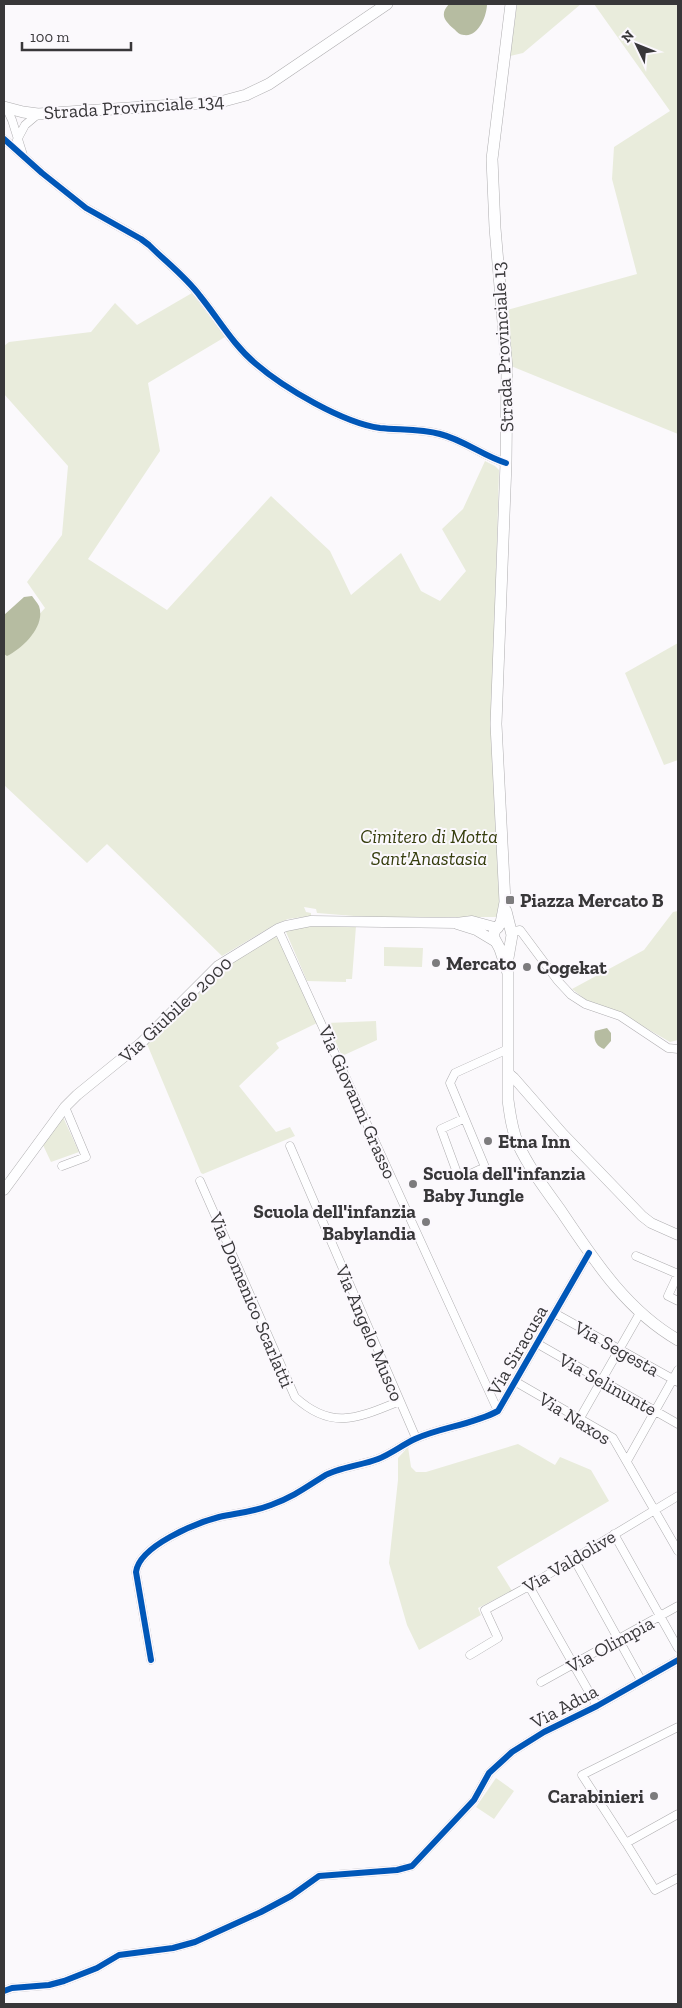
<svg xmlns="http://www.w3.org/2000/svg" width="682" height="2008" viewBox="0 0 682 2008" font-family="'Zilla Slab',serif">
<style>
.green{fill:#e9ecdc}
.water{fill:#b6bca1}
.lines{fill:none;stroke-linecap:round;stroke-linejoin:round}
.minor-casing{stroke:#aeadaf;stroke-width:9}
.tertiary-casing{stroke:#aeadaf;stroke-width:11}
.secondary-casing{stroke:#aeadaf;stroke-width:12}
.minor{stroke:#fefeff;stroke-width:8}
.tertiary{stroke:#fefeff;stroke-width:10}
.secondary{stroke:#fefeff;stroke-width:11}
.cycleway-casing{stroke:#fbf8fd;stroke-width:9}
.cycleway{stroke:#0057b8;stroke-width:6}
.poi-dot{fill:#7c7b7d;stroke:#fbf8fd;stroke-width:2}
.labels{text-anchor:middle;stroke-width:4;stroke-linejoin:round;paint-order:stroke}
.street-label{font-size:19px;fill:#383739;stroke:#fbf8fd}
.park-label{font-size:19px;font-style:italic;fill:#353d0c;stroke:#fbf8fd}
.poi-label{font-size:19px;font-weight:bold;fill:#383739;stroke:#fbf8fd;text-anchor:start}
</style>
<rect width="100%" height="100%" fill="#fbf9fc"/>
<path class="green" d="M517 4H581L523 53 510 56Z
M594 4H678V434L511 366 507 310 637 274 612 179 614 147 670 111Z
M192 293 225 337 148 383 160 451 88 559 167 610 271 496 330 551 351 595 401 553 421 591 440 601 466 571 442 529 463 509 485 461 495 466 499 470 492 719 501 917H366L317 913 316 909 304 907 306 912 311 913V916L288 919 274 925 222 956 107 844 87 863 4 785V654L45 608 27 582 62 535 68 466 4 394V346L9 342 91 332 115 303 137 325Z
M678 643V760L664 765 625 673Z
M678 911V1040L670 1042 620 1013 586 1000 572 989 644 950 673 912Z
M311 925 356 926 352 979H346V982L307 981 286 932 287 930Z
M274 936 281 940 317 1023 276 1043 279 1048 239 1086 276 1132 290 1127 295 1136 203 1174 201 1173 147 1044 202 990 215 973Z
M384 947 423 948 422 967 384 966Z
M376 1021 377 1040 342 1056 327 1023Z
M63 1117 79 1152 51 1162 43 1145Z
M518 1444 555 1465 560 1457 591 1470 609 1501 497 1567 512 1591 478 1608 481 1615 419 1650 407 1625 389 1563 398 1480V1458L408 1447 411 1467 416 1472H426Z
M496 1778 514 1791 494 1819 476 1807Z"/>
<path class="water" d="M449 4H487C487 15 479 37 464 35 460 35 457 32 454 29 445 21 439 15 449 4Z
M32 596C34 599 37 602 39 606 46 626 23 648 7 656L4 654V615L24 597Z
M607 1028 611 1033V1041L604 1049C596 1046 593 1039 595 1031Z"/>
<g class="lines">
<defs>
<path id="minor" d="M6 107 12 120 23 155
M4 139 42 173 86 208 141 239 149 245C166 262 186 277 200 296 218 318 233 345 256 364 284 388 343 423 380 428 400 430 421 429 440 434 464 440 483 456 506 463
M17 140 25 125 38 114
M278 929 498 1411
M511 932 520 930 558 981 571 995 585 1004 620 1016 668 1048 678 1049
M290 1146 416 1438
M62 1166 86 1157 65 1107
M456 1170 441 1129 463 1119
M470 1174 485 1167 450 1083 455 1073 508 1049
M200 1181 295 1397C332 1431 358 1418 400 1401
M636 1256 678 1274
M678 1274 668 1296 678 1301
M556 1314 678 1382
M538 1344 678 1424
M516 1382 613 1438 678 1551
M580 1418 640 1313
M627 1461 678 1370
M614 1534 678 1648
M574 1559 641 1680
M529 1586 597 1706
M470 1655 498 1638 485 1610 529 1586 678 1496
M151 1660 136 1572C139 1546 196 1523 219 1517 237 1513 253 1512 271 1505 293 1497 305 1488 324 1476 336 1468 363 1465 378 1459 391 1454 402 1445 415 1439 441 1427 472 1425 498 1411L589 1253
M541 1682 678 1606
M678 1814 626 1843 655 1890 678 1878
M626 1843 582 1775 678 1727
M4 1991 12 1988 49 1985 64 1981 97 1968 119 1955 173 1948 195 1942 261 1912 291 1896 319 1876 397 1870 412 1866 474 1800 489 1773 512 1752 544 1732 597 1706 678 1660"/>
<path id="tertiary" d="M457 924 476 930 496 942
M508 1073 514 1078 563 1134 642 1216 651 1223 678 1235
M4 1190 65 1107 77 1095 141 1043 218 966 278 929 286 926 311 921 456 923 472 921 498 928"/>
<path id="secondary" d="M4 107 23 112 38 114 220 102 246 95 269 84 387 4
M506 911 512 935 508 958V1100C510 1115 512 1130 518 1144 529 1168 546 1190 561 1211 594 1260 626 1310 678 1340
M508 973 500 949 493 936 495 930 501 923 505 902 496 724 506 463 507 369 495 228 492 159 511 4"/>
</defs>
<use href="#minor" class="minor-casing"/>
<use href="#tertiary" class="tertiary-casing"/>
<use href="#secondary" class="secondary-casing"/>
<use href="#minor" class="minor"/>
<use href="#tertiary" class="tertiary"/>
<use href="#secondary" class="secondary"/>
<defs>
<path id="cycleway" d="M4 139 42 173 86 208 141 239 149 245C166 262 186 277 200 296 218 318 233 345 256 364 284 388 343 423 380 428 400 430 421 429 440 434 464 440 483 456 506 463
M151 1660 136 1572C139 1546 196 1523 219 1517 237 1513 253 1512 271 1505 293 1497 305 1488 324 1476 336 1468 363 1465 378 1459 391 1454 402 1445 415 1439 441 1427 472 1425 498 1411L589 1253
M4 1991 12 1988 49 1985 64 1981 97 1968 119 1955 173 1948 195 1942 261 1912 291 1896 319 1876 397 1870 412 1866 474 1800 489 1773 512 1752 544 1732 597 1706 678 1660"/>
</defs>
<use href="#cycleway" class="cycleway-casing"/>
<use href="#cycleway" class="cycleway"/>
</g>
<g class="poi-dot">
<rect x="505" y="895" width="10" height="10" rx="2.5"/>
<circle cx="436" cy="963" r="5"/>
<circle cx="527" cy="967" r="5"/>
<circle cx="488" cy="1141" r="5"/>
<circle cx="413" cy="1184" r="5"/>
<circle cx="426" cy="1222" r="5"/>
<circle cx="654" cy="1796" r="5"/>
</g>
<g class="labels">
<g class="street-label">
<text transform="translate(134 106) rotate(-4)" y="7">Strada Provinciale 134</text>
<text transform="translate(502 347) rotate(-93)" y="7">Strada Provinciale 13</text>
<text transform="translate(175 1009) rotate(-43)" y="7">Via Giubileo 2000</text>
<text transform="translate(358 1102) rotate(66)" y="7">Via Giovanni Grasso</text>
<text transform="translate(252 1300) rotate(67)" y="7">Via Domenico Scarlatti</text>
<text transform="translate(370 1333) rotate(67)" y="7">Via Angelo Musco</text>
<text transform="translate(617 1348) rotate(29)" y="7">Via Segesta</text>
<text transform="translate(517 1350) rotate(-60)" y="7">Via Siracusa</text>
<text transform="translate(608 1384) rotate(29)" y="7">Via Selinunte</text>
<text transform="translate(575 1418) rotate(32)" y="7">Via Naxos</text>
<text transform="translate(569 1561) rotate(-31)" y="7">Via Valdolive</text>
<text transform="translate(610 1644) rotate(-29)" y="7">Via Olimpia</text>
<text transform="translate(564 1706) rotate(-28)" y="7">Via Adua</text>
</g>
<g class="park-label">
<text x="429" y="843">Cimitero di Motta<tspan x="429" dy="22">Sant'Anastasia</tspan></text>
</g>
<g class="poi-label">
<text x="520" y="907">Piazza Mercato B</text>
<text x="446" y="970">Mercato</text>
<text x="537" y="974">Cogekat</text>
<text x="498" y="1148">Etna Inn</text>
<text x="423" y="1180">Scuola dell'infanzia<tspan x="423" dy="22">Baby Jungle</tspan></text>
<text x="416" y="1218" text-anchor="end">Scuola dell'infanzia<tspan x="416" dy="22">Babylandia</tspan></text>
<text x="644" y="1803" text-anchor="end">Carabinieri</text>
</g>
</g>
<rect width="682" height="2008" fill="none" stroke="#383739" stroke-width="10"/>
<g transform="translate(637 45) rotate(313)" stroke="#fbf8fd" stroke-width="4" paint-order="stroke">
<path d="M0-4L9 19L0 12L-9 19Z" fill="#383739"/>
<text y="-8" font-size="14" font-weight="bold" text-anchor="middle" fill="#383739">N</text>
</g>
<path d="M22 42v8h109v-8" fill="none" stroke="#383739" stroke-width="2.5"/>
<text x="30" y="42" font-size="15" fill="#383739" stroke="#fbf8fd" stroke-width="4" paint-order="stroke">100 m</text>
</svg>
